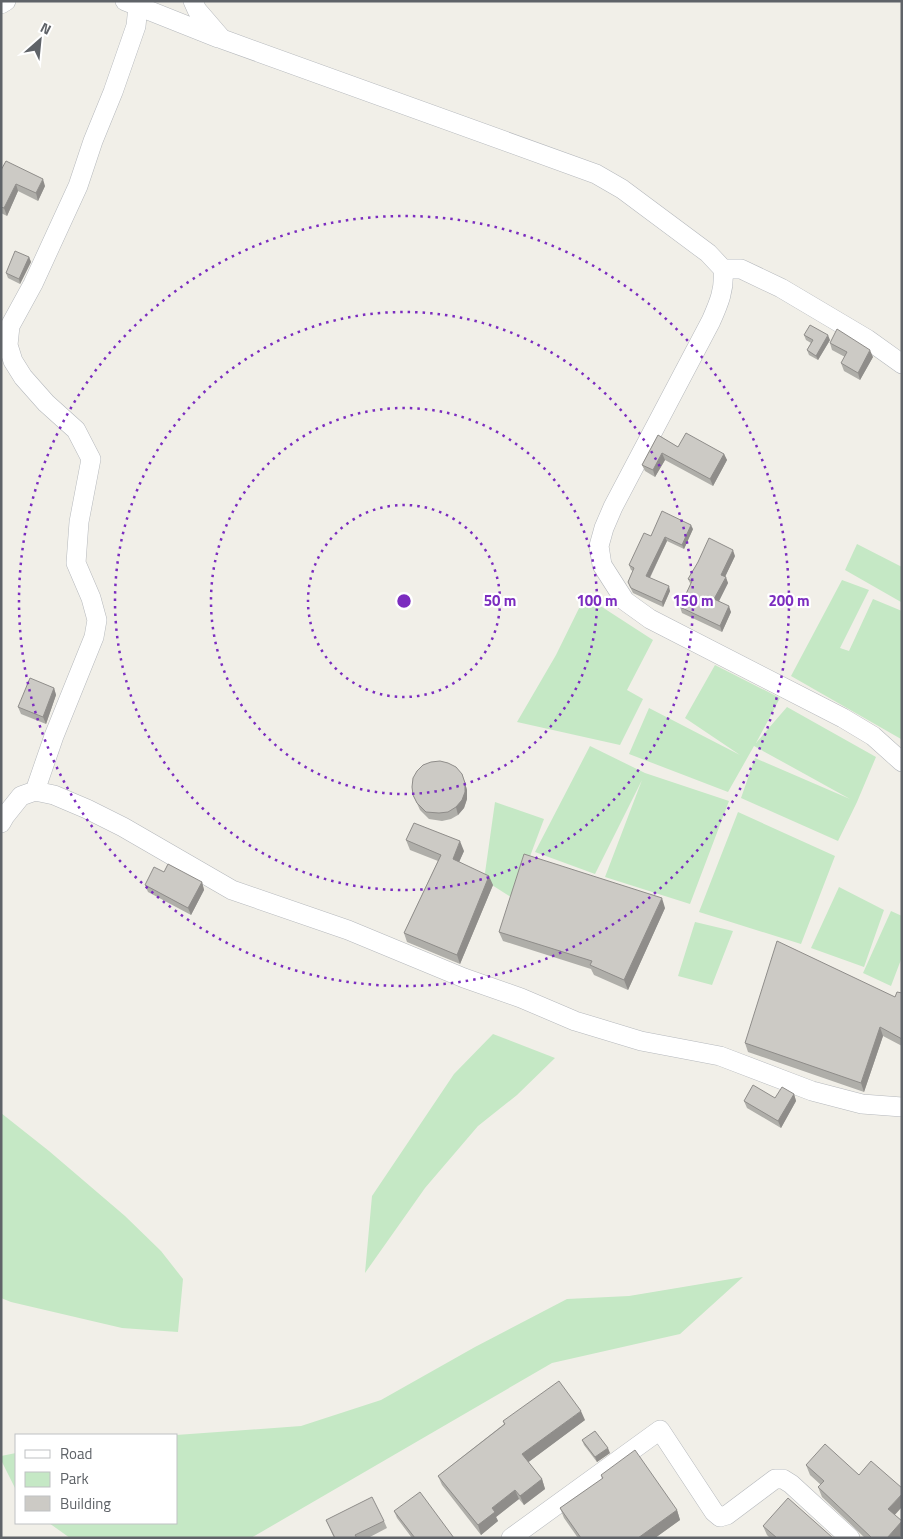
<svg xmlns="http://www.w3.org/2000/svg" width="903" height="1539" viewBox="0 0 903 1539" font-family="'Titillium Web',sans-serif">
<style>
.green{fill:#c5e8c5}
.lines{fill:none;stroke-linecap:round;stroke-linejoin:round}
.minor-casing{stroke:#b5b8bc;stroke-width:20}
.minor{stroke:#fff;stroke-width:19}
.wall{fill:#afaea9}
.shaded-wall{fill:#8f8d8a}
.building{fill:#cccac5;stroke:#8f8d8a}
.ring{fill:none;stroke:#7b2cbf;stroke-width:2.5;stroke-dasharray:2.5 5}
.centre{fill:#7b2cbf;stroke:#fff;stroke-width:2.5}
.ring-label{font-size:15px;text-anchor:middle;font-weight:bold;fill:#7b2cbf;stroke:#fff;stroke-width:4.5;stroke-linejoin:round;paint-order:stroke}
</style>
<rect width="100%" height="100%" fill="#f1efe8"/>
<path class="green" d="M857 544 902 567 901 602 845 570Z
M842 580 869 590 840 648 849 651 873 599 902 611 901 739 791 676Z
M585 596 653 640 627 690 643 699 620 745 517 722 556 655Z
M715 665 780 698 756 743 787 707 876 757 857 802 838 841 741 798 755 758 850 799 754 746 728 792 629 754 649 708 740 755 685 718Z
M590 746 645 773 729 801 690 904 605 877 642 780 595 874 535 852Z
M495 802 544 819 514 899 484 880Z
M738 812 835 856 801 944 699 912Z
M839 887 884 910 864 967 811 948Z
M891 911 902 916V957L891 986 863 973Z
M695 922 733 931 712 985 678 976Z
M493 1034 555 1058 517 1095 478 1126 425 1188 365 1273 372 1196 454 1074Z
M1 1113 49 1151 125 1216 161 1251 183 1279 178 1332 122 1328 11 1302 1 1298Z
M743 1277 680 1334 552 1363 251 1538H70L49 1523H176V1435L301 1426 381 1400 475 1347 567 1299 629 1296Z
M16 1453V1490L1 1460V1456Z"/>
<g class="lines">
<defs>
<path id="minor" d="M125 1 218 38
M193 1 197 10 222 39 596 174 622 189 708 253 723 269C725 289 719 303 711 321L613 507 604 528 599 546 602 565 625 601 650 619 843 718 873 736 902 762
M1 4 6 1
M723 269H741L781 288 867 339 902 364
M35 791 54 736 94 637 97 620 91 598 76 563 79 522 91 459 76 430 46 403 23 377 13 361 8 345 10 326 33 284 78 186 93 141 113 92 136 26 138 6 140 1
M1 823 5 816 21 796 35 791 54 795 87 809 123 827 232 890 348 930 464 978 521 998 575 1021 641 1041 720 1056 812 1091 862 1104 902 1107
M511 1538 660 1430 714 1512 720 1517 727 1515 775 1479H783L791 1484 850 1538"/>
</defs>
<use href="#minor" class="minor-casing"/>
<use href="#minor" class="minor"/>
</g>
<path class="wall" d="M1 170 45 186 38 201 18 191 7 216 1 213Z
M29 257 31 262 20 284 8 278 6 273Z
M804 335 830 340 818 360 809 355 807 350 811 343 806 340Z
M830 343 873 357 860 380 844 371 841 363 845 357 832 350Z
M658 435 678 447 724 454 727 460 713 486 665 460 655 477 645 471 642 465Z
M693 529 684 549 667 541 650 578 670 591 663 607 633 593 630 587 628 582 633 571 631 570 629 565 651 536Z
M735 556 725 577 728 583 719 601 731 612 722 632 682 613 680 607 691 585 688 579Z
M54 688 56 695 46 724 21 714 18 707Z
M462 774 467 790V799L464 808 458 815 451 819 442 821 429 819 420 810 413 795Z
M406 840 464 851 459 862 493 885 460 964 407 942 404 933 438 861 410 850Z
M164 872 202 882 204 890 191 915 148 892 145 885Z
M665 908 628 990 594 975 591 969 503 941 499 932Z
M902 993V1046L883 1036 864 1092 748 1052 745 1043 895 997Z
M794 1094 796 1101 781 1128 747 1108 744 1101 775 1098Z
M585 1420 528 1462 542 1479 545 1489 524 1505 519 1499 496 1517 498 1521 481 1535 442 1485 438 1476 504 1424 503 1421Z
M582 1440 610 1453 597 1462 584 1445Z
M806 1465 859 1475 895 1515 902 1521V1535L899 1538H865L822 1497 818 1487 821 1485 810 1475Z
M601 1475 677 1510 680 1520 655 1538H578L564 1518 560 1508 602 1479Z
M394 1511 454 1538H412L397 1518Z
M326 1520 384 1521 387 1528 368 1538H334Z
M763 1526 833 1538H770L767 1535Z"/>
<path class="shaded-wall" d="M43 179 45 186 38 201 36 193Z
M16 184 18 191 7 216 4 208Z
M29 257 31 262 20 284 19 279Z
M828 335 830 340 818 360 816 356Z
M870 350 873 357 860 380 858 373Z
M662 453 665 460 655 477 653 470Z
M724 454 727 460 713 486 710 479Z
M691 525 693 529 684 549 682 545Z
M665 537 667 541 648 581 646 576Z
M733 550 735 556 723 581 721 575Z
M726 577 728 583 717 605 714 599Z
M669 586 670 591 663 607 662 602Z
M729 606 731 612 722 632 720 626Z
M54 688 56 695 46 724 43 717Z
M465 783 467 790V799L464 808 458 815 456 807Z
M460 841 464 851 456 869 453 859Z
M489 876 493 885 460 964 457 955Z
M202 882 204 890 191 915 188 908Z
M662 898 665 908 628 990 624 980Z
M880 1027 883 1036 864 1092 861 1083Z
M794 1094 796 1101 781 1128 778 1121Z
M581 1411 585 1420 526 1464 522 1454Z
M608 1448 610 1453 597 1462 595 1457Z
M542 1479 545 1489 524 1505 520 1496Z
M515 1490 519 1499 496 1517 498 1521 481 1535 478 1525 492 1508Z
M902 1494V1507L892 1518 888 1509Z
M677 1510 680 1520 655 1538H638Z
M902 1521V1535L899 1538H887Z"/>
<path class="building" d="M6 161 43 179 36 193 16 184 4 208 1 207V170Z
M15 251 29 257 19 279 6 273Z
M810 325 828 335 816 356 807 350 813 340 804 335Z
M837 329 870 350 858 373 841 363 847 352 830 343Z
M686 433 724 454 710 479 662 453 653 470 642 465 658 435 678 447Z
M662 511 691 525 682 545 665 537 646 576 669 586 662 602 631 588 628 582 634 568 629 565 644 533 651 536Z
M709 538 733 550 721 575 726 577 714 599 729 606 720 626 680 607 692 581 688 579 698 562Z
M30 678 54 688 43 717 18 707Z
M440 761 448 763 456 767 462 774 465 783V792L462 800 456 807 448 812 439 813 426 812 417 803 413 795 412 787 413 778 417 771 423 765 431 762Z
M414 823 460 841 453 859 489 876 457 955 404 933 441 855 406 840Z
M524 854 662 898 624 980 590 965 592 961 499 932Z
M168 864 202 882 188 908 145 885 154 867 164 872Z
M777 941 895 997 897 992 902 993V1039L880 1027 861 1083 745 1043Z
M753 1085 775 1098 782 1087 794 1094 778 1121 744 1101Z
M559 1381 581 1411 522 1454 542 1479 520 1496 515 1490 492 1508 495 1512 478 1525 438 1476 505 1424 503 1421Z
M595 1431 608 1448 595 1457 582 1440Z
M825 1444 859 1475 871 1461 902 1488V1494L888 1509 902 1521 887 1538H872L818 1487 824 1481 806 1465Z
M635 1450 677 1510 638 1538H581L560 1508 603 1478 601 1475Z
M420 1492 454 1538H415L394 1511Z
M372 1497 384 1521 355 1535 357 1538H335L326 1520Z
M788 1498 833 1538H777L763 1526Z"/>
<g class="ring">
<circle cx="404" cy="601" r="96"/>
<circle cx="404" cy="601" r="193"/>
<circle cx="404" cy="601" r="289"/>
<circle cx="404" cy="601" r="385"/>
</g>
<circle cx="404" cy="601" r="8" class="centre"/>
<g class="ring-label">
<text x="500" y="606">50 m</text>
<text x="597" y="606">100 m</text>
<text x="693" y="606">150 m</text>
<text x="789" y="606">200 m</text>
</g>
<rect width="903" height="1539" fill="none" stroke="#5f6368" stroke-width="5"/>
<rect x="15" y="1434" width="162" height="90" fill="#ffffff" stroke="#bfc1c3"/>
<rect x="25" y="1450" width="25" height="8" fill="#ffffff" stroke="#bfc1c3"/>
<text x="60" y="1459" font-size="15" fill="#5f6368">Road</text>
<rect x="25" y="1472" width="25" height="15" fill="#c5e8c5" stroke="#bfc1c3"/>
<text x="60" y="1484" font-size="15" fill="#5f6368">Park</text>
<rect x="25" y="1496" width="25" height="15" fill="#cccac5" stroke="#bfc1c3"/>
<text x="60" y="1509" font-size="15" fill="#5f6368">Building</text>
<g transform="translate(40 40) rotate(27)" stroke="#ffffff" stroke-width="4" paint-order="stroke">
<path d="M0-4L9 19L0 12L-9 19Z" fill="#5f6368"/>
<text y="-8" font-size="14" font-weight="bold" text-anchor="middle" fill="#5f6368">N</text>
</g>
</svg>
